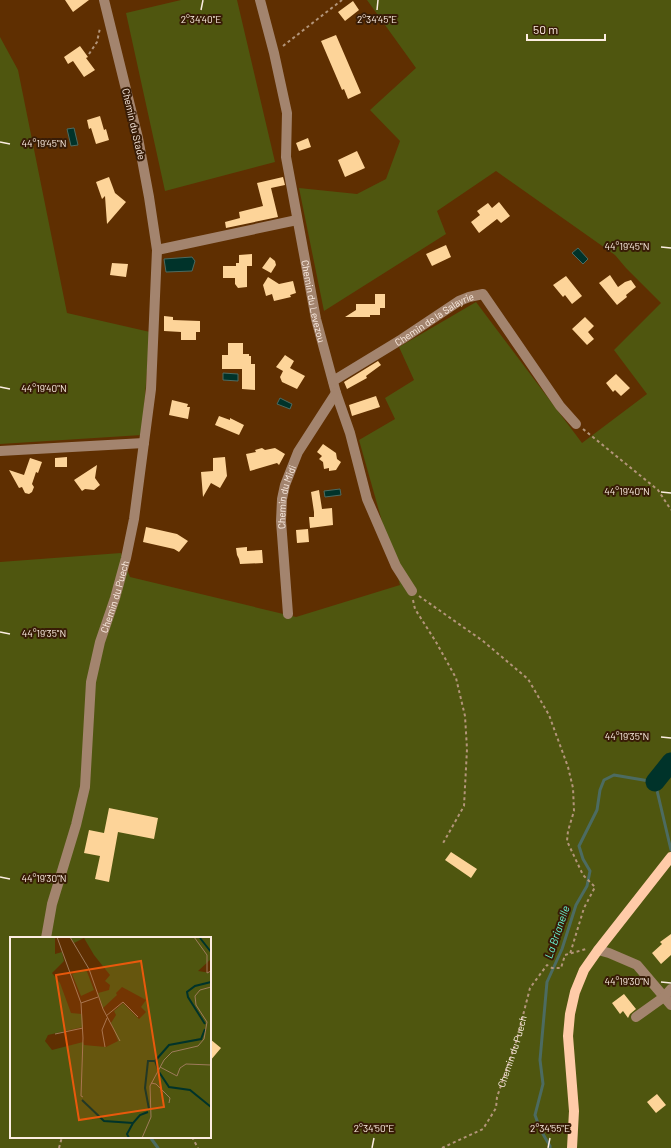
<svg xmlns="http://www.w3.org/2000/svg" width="671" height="1148" viewBox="0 0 671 1148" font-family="Barlow,sans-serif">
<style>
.green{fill:#4f560f;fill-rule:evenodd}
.water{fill:#00332a;stroke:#4c6b61}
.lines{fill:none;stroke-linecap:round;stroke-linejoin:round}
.stream{stroke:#4c6b61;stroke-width:3}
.river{stroke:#00332a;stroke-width:19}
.building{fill:#fdd499}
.path{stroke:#b3957a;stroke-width:2;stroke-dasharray:3 3;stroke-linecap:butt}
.minor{stroke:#a3846e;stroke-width:10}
.major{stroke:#ffcba8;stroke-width:10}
.ticks{fill:none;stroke:#fcede2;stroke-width:1.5}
.labels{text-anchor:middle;stroke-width:4;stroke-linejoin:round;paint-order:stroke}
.street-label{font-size:10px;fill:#fcede2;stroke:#381c06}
.water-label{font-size:11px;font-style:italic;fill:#69fad9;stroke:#381c06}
.inset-river{fill:none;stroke:#00332a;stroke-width:2}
.inset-road{fill:none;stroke:#9e7b5b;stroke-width:1}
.view{fill:#e8590c;fill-opacity:0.15;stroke:#e8590c;stroke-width:2}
.inset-edge{fill:none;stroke:#fcede2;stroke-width:2}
.ticks-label{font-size:10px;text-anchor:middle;fill:#fcede2;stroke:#381c06;stroke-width:4;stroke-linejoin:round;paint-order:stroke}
</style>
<rect width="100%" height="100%" fill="#5f2f01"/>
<path class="green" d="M181 0H237L275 162 165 191 126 13Z
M367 0H671V1148H0V562L121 553 130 577 296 617 400 585 359 440 395 419 385 398 414 380 399 347 476 302 582 443 647 394 614 350 661 303 626 268 615 255 496 171 437 211 446 234 324 311 299 188 357 194 386 179 400 141 370 110 416 68ZM11 938H210V1137H11Z
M0 37 18 70 67 313 150 332 142 435 0 444Z"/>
<path class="water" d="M74 128 78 145 71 146 67 129Z
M578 248 588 259 583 264 572 253Z
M192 257 195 261 192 271 166 272 164 259Z
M223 373 238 374V381L223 380Z
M280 398 292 404 290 409 277 404Z
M340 489 341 495 325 497 324 491Z"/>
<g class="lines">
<path class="stream" d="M150 1137 158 1148
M550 1148V1146L540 1129 535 1115 543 1084 540 1060 547 982 562 949 576 905 587 886 590 871 583 859 579 846 597 810 600 790 604 780 614 775 655 782 671 850"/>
<path class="river" d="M655 782 671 762"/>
</g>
<path class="building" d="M65 0H89L73 12Z
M353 1 359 10 345 21 338 12Z
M336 35 361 93 348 99 344 89 342 90 321 41Z
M80 46 88 57 86 58 95 70 84 77 73 61 68 64 64 57Z
M100 116 104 130 106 129 109 140 96 144 91 128 89 129 87 120Z
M308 138 311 147 299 151 296 143Z
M357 151 365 168 345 177 338 160Z
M109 177 115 193 126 202 107 224 105 196 102 199 96 182Z
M283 177 285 185 271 188 278 217 226 228 225 222 240 218 239 212 263 206 257 183Z
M499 202 510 216 501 223 497 219 479 233 471 222 480 215 477 211 488 203 492 208Z
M446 245 451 257 432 266 426 254Z
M252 254V266H247V287L238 288 235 284V278H223V266H236V263H239V255Z
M270 257 275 261 276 265 271 273 262 268Z
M112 263 128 264 126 277 110 275Z
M610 275 618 287 625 282 631 280 636 287 626 295 627 297 617 305 599 283Z
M566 276 582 296 572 304 565 295 563 297 553 285Z
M268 277 279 284 293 281 296 293 290 295 291 297 274 301 272 294 266 296 263 285Z
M375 294H385V308H380V315H370V317H345L356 310V304H375Z
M164 316 173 317V320L200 321V332H196V340H181V332L164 331Z
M585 317 594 326 588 332 594 339 587 345 572 329Z
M228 343H243V354H249V356H251V364H255V390L242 389V369H222V355H228Z
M285 355 294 361 290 368 305 376 297 389 282 382 280 377 283 371 276 367Z
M378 361 381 365 366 376 367 378 347 389 344 382Z
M616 374 630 388 621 396 615 390 613 392 606 383Z
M376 396 380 407 352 416 349 405Z
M172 400 188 404 187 407H190L188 419 169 415Z
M219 416 230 420V418L244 425 239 435 215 425Z
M323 444 336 453 337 459 341 462 336 470 329 471V468L324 469 323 462 319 459 322 456 317 452Z
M262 448 265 450 275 448 285 454 279 465 277 463 250 471 246 454 256 452 255 450Z
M67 457V467H55V458Z
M225 457 227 476 220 488 211 483 203 497 201 472 213 471V458Z
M30 458 42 462 38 473 36 472 32 484 34 487 32 492 29 494 25 493 22 487 19 488 9 470 24 475Z
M97 465 95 478 100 485 94 490 85 489 82 491 74 480Z
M319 490 322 509 332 508 333 525 310 528 309 517H314V512L311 492Z
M146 527 177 534 188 541 179 552 174 549 143 542Z
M308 529 309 542 297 543 296 530Z
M247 547V551L262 550 263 563 240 564 239 559 237 555 236 548Z
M109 808 158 818 154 839 118 832 109 882 95 879 100 856 84 853 89 830 104 833Z
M451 852 477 869 471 878 445 860Z
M671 934V955L661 964 652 953 662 944 660 942Z
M624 994 636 1009 630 1014 628 1018 623 1011 620 1014 612 1003Z
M210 1039 221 1048 210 1061Z
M657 1094 666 1105 656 1113 647 1102Z"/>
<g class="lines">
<g class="path">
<path d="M283 46 342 0"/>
<path d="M89 54 97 42 100 28"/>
<path d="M583 429 658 490 671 510"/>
<path d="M419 596 483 641 528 679 549 715 568 767 573 788 574 811 568 831 567 841 583 875 595 887 584 908 570 954"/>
<path d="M413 600 415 609 436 642 456 678 465 716 467 749 464 806 442 845"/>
<path d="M192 1137 198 1148"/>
<path d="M59 1148 62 1137"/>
<path id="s1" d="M442 1148 483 1129 496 1108 497 1097 517 1039 530 988 547 965 552 968H561L565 955 586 949"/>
</g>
<g class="minor">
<path id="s2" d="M260 0 274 53 287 113 286 157 316 319 336 393 350 433 367 499 396 566 412 591"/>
<path d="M157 250 297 220"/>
<path id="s3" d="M333 381 402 339 459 301 469 297 483 294 560 406 576 424"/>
<path d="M0 451 144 443"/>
<path id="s4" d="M288 614 281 521 282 499 285 485 298 452 336 393"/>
<path id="s5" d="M46 938 52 904 76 825 85 787 91 682 100 642 115 598 126 558 134 519 151 389 157 250 149 197 138 138 104 0"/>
<path d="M598 950 609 953 637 965 671 1005"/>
<path d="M636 1017 664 997 671 989"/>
</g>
<path class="major" d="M572 1148 574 1111 568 1036 570 1014 575 992 584 970 598 950 671 857"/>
</g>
<path class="ticks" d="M201 10 203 0M377 10 378 0M0 142 10 144M661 247 671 248M0 387 10 389M661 492 671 493M0 632 10 634M661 737 671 738M0 877 10 879M661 982 671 983M372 1148 374 1138M548 1148 550 1138"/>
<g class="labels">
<g class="street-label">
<text transform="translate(134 124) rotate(77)" y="4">Chemin du Stade</text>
<text dy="4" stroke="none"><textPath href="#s2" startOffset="307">Chemin du Levezou</textPath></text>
<text dy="4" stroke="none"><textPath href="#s3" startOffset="119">Chemin de la Salayrie</textPath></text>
<text dy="4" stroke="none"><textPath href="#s4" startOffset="118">Chemin du Midi</textPath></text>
<text dy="4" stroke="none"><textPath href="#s5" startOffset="350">Chemin du Puech</textPath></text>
<text dy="4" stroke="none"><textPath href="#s1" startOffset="129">Chemin du Puech</textPath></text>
</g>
<g class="water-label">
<text transform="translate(557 932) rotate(-71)" y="4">La Brianelle</text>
</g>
</g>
<g transform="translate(10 937)">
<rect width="201" height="201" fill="#5f2f01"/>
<path d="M0 0H45V17L52 15 54 24 42 36 50 46 61 76 72 77 73 90 38 98 35 104 42 113 73 105 74 108 96 110 108 104 101 86 106 78 104 74 113 66 129 82 136 75 131 70 136 63 112 50 106 56 107 58 93 71 88 56 99 53 100 48 95 44 100 38 84 18 74 1 64 6 60 0H201V22L188 34 201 36V201H0ZM76 32 84 53 71 59 62 37Z" fill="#4f560f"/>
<path class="inset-river" d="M190 1 201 15M195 87 178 60 177 55 185 49 201 45M145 124 159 108 191 102 195 92M149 135 159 150 180 153 201 170M72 163 94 184 123 186M139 172 135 151 138 124H145L148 132M119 201 117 197 123 186 130 178 138 175"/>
<path class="inset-road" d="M47 0 71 66 73 101 71 159 73 160M60 0 79 32 93 72 110 104M184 0 197 18V36L201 34M71 66 88 60M96 79 113 65 128 80M45 97 73 91M95 110 92 93 97 81M150 130 167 139 170 131 176 127 201 128M141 146 146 147 160 161 159 166M132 201 141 180 140 149 154 123 162 115 188 109 194 102 197 85 186 68 185 59 190 53 201 50"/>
<path class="view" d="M131 24 154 170 69 183 46 38Z"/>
<rect width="201" height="201" class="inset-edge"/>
</g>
<g class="ticks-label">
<text x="201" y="23">2°34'40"E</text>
<text x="377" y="23">2°34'45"E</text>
<text x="44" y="147">44°19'45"N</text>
<text x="627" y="250">44°19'45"N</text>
<text x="44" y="392">44°19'40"N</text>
<text x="627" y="495">44°19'40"N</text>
<text x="44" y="637">44°19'35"N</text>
<text x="627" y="740">44°19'35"N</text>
<text x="44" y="882">44°19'30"N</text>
<text x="627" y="985">44°19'30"N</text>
<text x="374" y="1132">2°34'50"E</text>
<text x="550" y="1132">2°34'55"E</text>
</g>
<path d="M527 34v6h78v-6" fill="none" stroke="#fcede2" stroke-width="2"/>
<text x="533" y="34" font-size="12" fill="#fcede2" stroke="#381c06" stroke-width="3" paint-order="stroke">50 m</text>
</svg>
